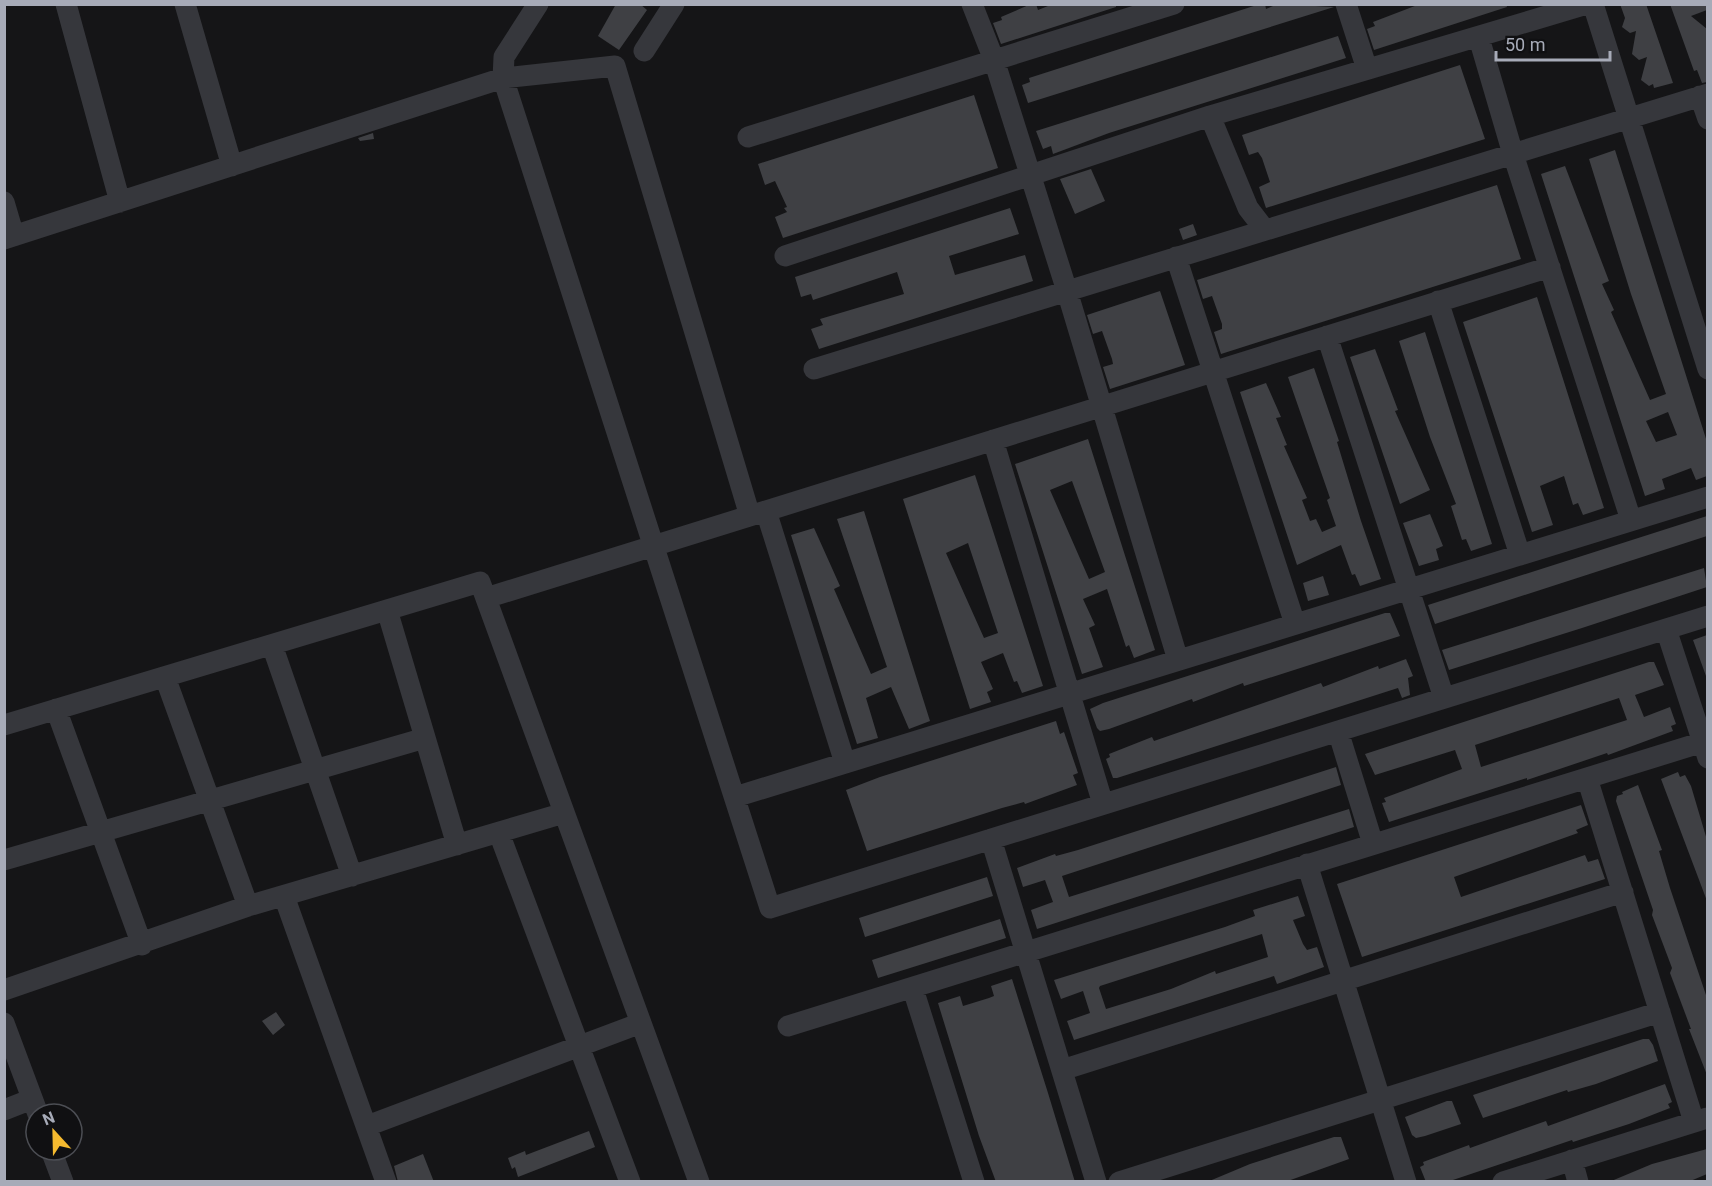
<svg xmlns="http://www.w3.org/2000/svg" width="1712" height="1186" viewBox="0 0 1712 1186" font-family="Roboto,sans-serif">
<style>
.building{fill:#3f4044;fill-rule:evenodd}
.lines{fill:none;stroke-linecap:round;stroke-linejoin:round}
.minor{stroke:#36373c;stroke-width:21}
</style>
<rect width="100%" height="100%" fill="#151517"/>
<path class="building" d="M616 4H640L647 10 619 50 598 36Z
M1031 4H1036L1038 10 1053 4H1116V7L1001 44 993 23 1002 20 1001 17Z
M1260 4H1265L1266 9 1278 4 1334 7 1028 103 1022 85 1030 82 1029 78Z
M1420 4H1506L1507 7 1374 50 1367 29 1375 26 1373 22Z
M1620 4H1646L1673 83 1654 88 1653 84 1649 86 1641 80 1647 57 1639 60 1632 54 1636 31 1630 33 1622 27 1625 18Z
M1670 4H1707V10L1691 16 1707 29V82L1702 83 1697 70 1694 71Z
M1338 36 1346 58 1109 133 1053 154 1051 146 1043 149 1036 131Z
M1460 65 1485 139 1266 208 1259 187 1270 182 1262 158 1258 152 1249 155 1242 135Z
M974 95 998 168 783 238 775 217 787 212 784 208 787 207 775 181 765 185 758 164Z
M373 133 374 139 360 141 358 138Z
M1615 150 1707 442V476L1696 480 1691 468 1662 479 1665 489 1645 496 1541 174 1565 166 1609 281 1602 284 1614 310 1611 312 1650 400 1666 394 1631 294 1589 159ZM1668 412 1677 435 1656 442 1646 421Z
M1091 169 1105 201 1075 214 1060 179Z
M1497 185 1521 259 1221 354 1214 332 1222 329V324L1212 296 1203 299 1197 280Z
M1010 208 1019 234 949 256 955 275 1025 255 1033 281 819 349 811 329 823 325 820 319 904 294 897 272 813 300 811 294 801 297 795 277Z
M1193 224 1197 235 1183 240 1179 229Z
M1160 291 1185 365 1110 389 1103 367 1113 364 1112 359 1102 331 1093 334 1087 315Z
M1537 297 1604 508 1583 515 1578 503 1573 505 1564 476 1540 486 1553 525 1532 532 1463 322Z
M1425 332 1492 544 1471 551 1466 539 1462 540 1451 506 1456 504 1430 437 1399 341Z
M1375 349 1398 410 1395 411 1430 490 1400 504 1350 357Z
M1314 368 1339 441 1337 442 1361 521 1381 579 1360 586 1355 574 1352 575 1341 545 1297 565 1240 392 1266 383 1281 417 1276 418 1287 445 1284 446 1307 498 1302 500 1310 521 1316 519 1322 532 1336 526 1327 500 1330 498 1288 377Z
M1088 439 1155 650 1134 658 1129 645 1126 647 1107 589 1083 599 1095 625 1089 628 1103 667 1082 674 1015 464ZM1072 481 1105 572 1089 579 1050 490Z
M975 475 1043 686 1022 693 1017 681 1014 682 1003 653 981 662 993 689 987 692 991 702 970 709 903 499ZM968 543 998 633 984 638 946 553Z
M864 511 930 721 909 729 891 687 866 698 878 738 857 744 791 535 814 528 840 586 834 589 871 674 887 667 837 519Z
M1430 514 1443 546 1436 549 1439 560 1419 566 1403 523Z
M1707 516V536L1435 624 1428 605Z
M1704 568 1707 587 1582 628 1449 670 1442 650Z
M1323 576 1329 595 1308 601 1303 583Z
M1385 613H1390L1400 636 1244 686 1243 683 1193 702 1192 699 1109 729 1100 731 1097 728 1090 709 1103 703Z
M1707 635V676H1706L1693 640Z
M1406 659 1413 676 1408 678 1410 695 1402 698 1398 688 1117 778H1113L1106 759 1110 757 1109 754 1152 737 1154 741 1321 683 1323 687 1378 666 1379 669Z
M1649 662H1654L1664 685 1635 695 1644 717 1670 707 1676 724 1671 726 1673 731 1608 755 1607 753 1527 780V778L1389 822 1382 803 1386 802 1384 798 1462 769 1455 750 1375 775 1365 754ZM1619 698 1627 720 1481 767 1475 745Z
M1056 721 1060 734 1064 732 1078 773 1073 775 1077 785 1025 804 1024 802 1002 808 867 851 846 790 880 777Z
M1336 767 1341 785 1062 876 1069 897 1349 809 1354 827 1037 929 1031 910 1053 902 1045 880 1023 887 1017 868 1055 854 1056 856 1078 850Z
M1678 772 1680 777 1685 775 1691 786 1707 840V901L1661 779Z
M1638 785 1662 850 1659 851 1670 888 1707 998V1075L1689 1029H1691L1670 973 1672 968 1652 915 1653 910 1616 801 1617 796 1623 794 1622 792Z
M1581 805 1588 825 1576 830 1578 833 1454 877 1461 897 1585 855 1588 862 1598 859 1605 879 1362 957 1337 884Z
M987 877 993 896 865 937 859 918Z
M1298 896 1305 916 1293 920 1303 944 1307 950 1317 947 1324 967 1277 984 1274 976 1074 1040 1067 1021 1090 1013 1083 991 1061 999 1054 980 1225 927 1255 916 1253 910ZM1262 934 1268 957 1216 974 1215 971 1171 989 1106 1009 1099 988 1100 986Z
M1000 919 1006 938 878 978 872 960Z
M1012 979 1048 1093 1075 1182H996L979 1136 938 1003 960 996 963 1006 989 998 994 996 991 986Z
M276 1012 285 1025 273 1035 262 1021Z
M1643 1039H1649L1653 1045 1658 1061 1596 1084 1568 1092 1567 1090 1483 1118 1473 1095Z
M1665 1084 1672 1102 1668 1104 1670 1108 1629 1124 1573 1142 1572 1140 1447 1182H1426L1420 1167 1424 1165 1423 1162 1469 1145 1470 1148 1546 1121 1548 1126Z
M1447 1101H1452L1461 1124 1425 1136 1416 1138 1412 1135 1405 1117Z
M589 1131 595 1147 518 1177 515 1167 512 1169 508 1158 525 1151 526 1155Z
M1334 1137H1341L1349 1159 1285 1182H1207L1250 1164Z
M1707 1149V1174L1688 1182H1609L1652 1164Z
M423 1154 434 1182H398L394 1166Z"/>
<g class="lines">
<path class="minor" d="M66 4 120 202
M185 4 232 166
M538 4 504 57 503 78 770 908 1708 616
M972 4 994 60 1067 291 1178 660
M1346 4 1367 69
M1593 4 1708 369
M1479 38 1513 154 1631 520
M644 51 674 4
M1700 96 1708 119
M1210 116 1248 208 1265 230
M748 137 1174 4
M4 202 14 236
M4 239 503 78 615 66 750 516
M785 256 1210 116 1587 4
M1176 257 1295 624
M1438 301 1520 555
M1327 336 1444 698
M814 369 1708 94
M993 440 1103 804
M766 511 845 763
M486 598 1550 267
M387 610 457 845
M1666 629 1708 758
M272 645 352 876
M165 677 248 906
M56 709 142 945
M4 725 480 582 699 1182
M1338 731 1373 844
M1587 778 1694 1122
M735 797 1708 497
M499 833 630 1182
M991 839 1096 1182
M4 860 425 738
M1307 864 1406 1182
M284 896 386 1182
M913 989 974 1182
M4 990 248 906 564 813
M4 1023 38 1114
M788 1026 1703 742
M1062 1070 1623 892
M4 1110 32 1099
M367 1126 641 1023
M51 1150 63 1182
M1572 1160 1578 1182
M1119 1182 1660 1012
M1503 1182 1707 1118"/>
</g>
<rect width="1712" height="1186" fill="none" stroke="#a7abb8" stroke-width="12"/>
<g transform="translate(54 1132) rotate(338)"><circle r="28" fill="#101012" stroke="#4c4e54" stroke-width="1.5"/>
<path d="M0-4.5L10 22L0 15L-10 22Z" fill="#f5ba2f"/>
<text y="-9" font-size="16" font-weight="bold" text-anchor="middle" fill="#a7abb8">N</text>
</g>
<path d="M1496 51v9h114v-9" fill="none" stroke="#a7abb8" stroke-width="3"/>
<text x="1505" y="51" font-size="18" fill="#a7abb8" stroke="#101012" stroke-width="4.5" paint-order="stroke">50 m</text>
</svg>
